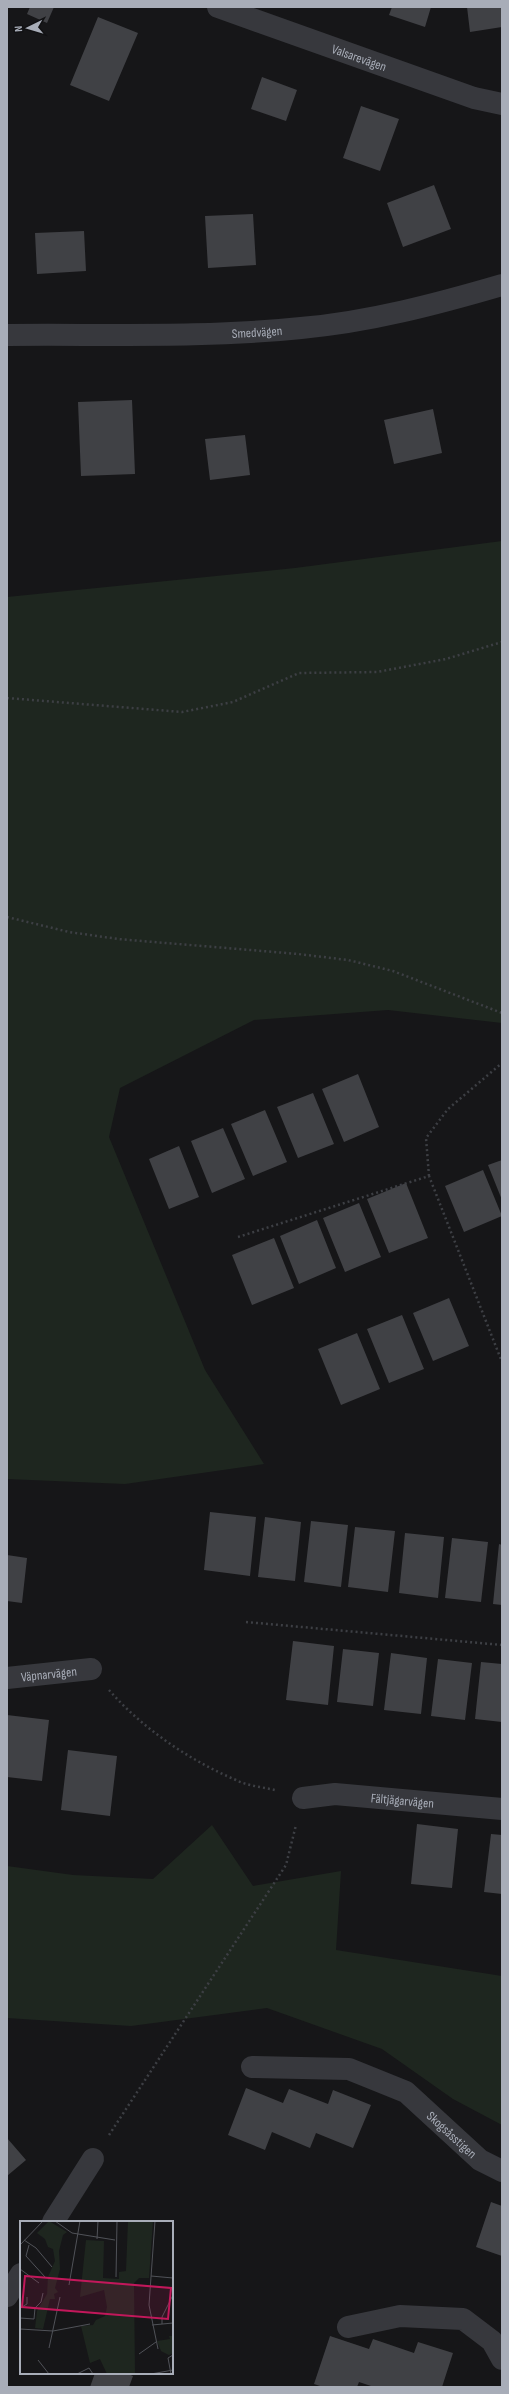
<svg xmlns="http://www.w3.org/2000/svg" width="509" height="2394" viewBox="0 0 509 2394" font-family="'Sofia Sans Condensed',sans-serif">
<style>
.green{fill:#1e261f}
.building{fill:#404145}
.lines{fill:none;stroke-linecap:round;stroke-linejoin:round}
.path{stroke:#3d3f44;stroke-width:2.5;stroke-dasharray:2 3;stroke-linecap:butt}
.minor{stroke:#37383d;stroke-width:22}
.labels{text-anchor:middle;stroke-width:4;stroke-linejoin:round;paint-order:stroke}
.street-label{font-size:13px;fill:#a8adb8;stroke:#111113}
.inset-road{fill:none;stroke:#505258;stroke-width:1}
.view{fill:#c2185b;fill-opacity:0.15;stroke:#c2185b;stroke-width:2}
.inset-edge{fill:none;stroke:#a8adb8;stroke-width:2}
</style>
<rect width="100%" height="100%" fill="#161618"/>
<path class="green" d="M502 541V1023L388 1010 254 1020 120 1088 109 1137 205 1370 264 1464 125 1484 7 1479V597L295 568Z
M212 1825 253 1886 341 1871 336 1950 502 1976V2125L453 2099 382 2049 267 2008 131 2026 7 2018V1866L73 1875 153 1879Z"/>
<path class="building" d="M30 7H54L47 23 27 14Z
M392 7H431L425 27 389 15Z
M467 7H502V27L470 32Z
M98 17 138 33 109 101 70 85Z
M262 77 297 90 286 121 251 109Z
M361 106 399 119 380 171 343 158Z
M434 185 451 229 403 247 387 203Z
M253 214 256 265 208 268 205 216Z
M84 231 86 271 37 274 35 233Z
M132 400 135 474 81 476 78 402Z
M433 409 442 453 394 464 384 420Z
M245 435 250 475 210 480 205 439Z
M358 1074 379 1127 344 1142 322 1089Z
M313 1093 334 1144 298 1158 277 1107Z
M265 1110 287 1162 253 1176 231 1124Z
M223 1128 245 1179 212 1193 191 1141Z
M179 1146 199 1197 169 1209 149 1159Z
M502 1160V1200L488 1165Z
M483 1170 502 1216 464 1232 445 1186Z
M406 1183 428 1238 389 1253 367 1199Z
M359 1203 381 1257 345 1272 323 1218Z
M317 1220 336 1268 299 1284 280 1236Z
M274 1238 294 1288 252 1305 232 1255Z
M449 1298 469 1346 433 1361 413 1313Z
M402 1315 424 1369 389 1383 367 1329Z
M357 1333 380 1389 341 1405 318 1349Z
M210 1512 256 1517 250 1576 204 1570Z
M265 1517 301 1522 295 1581 258 1577Z
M311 1521 348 1525 341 1587 304 1582Z
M355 1527 395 1531 388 1592 348 1587Z
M405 1533 444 1537 438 1598 399 1593Z
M452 1538 488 1542 481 1602 445 1598Z
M499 1544 502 1545V1605L493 1604Z
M7 1555 27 1558 22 1603 7 1601Z
M293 1641 334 1646 328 1705 286 1700Z
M343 1649 379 1653 373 1706 337 1702Z
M391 1653 427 1658 421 1714 384 1710Z
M438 1659 472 1663 465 1720 431 1716Z
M481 1662 502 1664V1722L475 1719Z
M7 1715 49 1720 42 1781 7 1777Z
M68 1750 117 1756 110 1816 61 1810Z
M417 1824 458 1829 452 1888 411 1884Z
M491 1834 502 1835V1894L484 1892Z
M246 2088 283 2103 289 2089 328 2104 333 2090 371 2105 353 2148 316 2133 310 2148 272 2132 265 2150 228 2135Z
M7 2138 26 2160 7 2176Z
M491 2202 502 2206V2256L476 2247Z
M330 2336 369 2349 373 2339 414 2353 418 2342 453 2353 442 2387H374L359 2382 357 2387H323L314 2384Z
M95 2373H126L133 2376 129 2387H90Z"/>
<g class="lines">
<path class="path" d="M7 698 182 712 233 702 299 673 377 672 446 659 502 642
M7 917 69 932 118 939 298 954 348 960 393 971 502 1013
M429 1176 426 1138 448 1109 502 1063
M238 1237 429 1176 502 1362
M246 1622 502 1645
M109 1690C143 1729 189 1760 236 1780 248 1786 262 1787 275 1790
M109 2135 286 1865 296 1825"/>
<g class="minor">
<path id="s1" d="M218 7 474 98 502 104"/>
<path id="s2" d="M7 335C103 334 206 338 301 328 369 322 437 304 502 285"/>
<path id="s3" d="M7 1678 91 1669"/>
<path id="s4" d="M303 1798 335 1794 502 1809"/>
<path id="s5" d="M252 2067 349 2069 406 2092 480 2160 502 2171"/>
<path d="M53 2222 93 2159"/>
<path d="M7 2296 21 2274"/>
<path d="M348 2327 400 2316 463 2319 492 2341 502 2359"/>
</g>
</g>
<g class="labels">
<g class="street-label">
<text dy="5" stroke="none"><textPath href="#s1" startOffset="150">Valsarevägen</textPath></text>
<text dy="5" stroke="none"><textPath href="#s2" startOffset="250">Smedvägen</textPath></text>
<text dy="5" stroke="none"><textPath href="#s3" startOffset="42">Väpnarvägen</textPath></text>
<text dy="5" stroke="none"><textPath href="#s4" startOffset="100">Fältjägarvägen</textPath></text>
<text dy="5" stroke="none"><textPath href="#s5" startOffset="221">Skogsåsstigen</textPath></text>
</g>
</g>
<g transform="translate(20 2221)">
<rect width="153" height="153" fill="#161618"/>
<path d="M29 0 47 11 43 14 39 30 40 48 35 67 38 71 34 73 35 78H30L23 108 15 107 17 90 27 73 28 56 35 40 33 28 28 26 25 18 17 12ZM108 0H133L129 57H119L114 62 115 153H87L80 138 70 142 61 105 73 104 76 99 85 95 87 86 84 69 60 76 66 19 84 20 83 57 99 58V51L106 50ZM149 115H153V132L149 134 141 130 137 120 150 118Z" fill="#1e261f"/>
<path class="inset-road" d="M35 0 52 12 95 19M135 0 129 84 138 128M77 18 78 0M4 19 16 27 32 46M0 24 23 0M9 24 6 35 25 56M0 48 19 62M131 55 153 57M96 56 97 0M49 64 60 0M0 87 7 83V76M0 97 14 98 15 87 21 81 23 72M142 103V96L153 74M132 104 153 102M0 108 33 110 70 103M29 127 40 76M119 133 136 121M18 139 29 153M57 153 69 147 73 153M131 153 153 149M151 153 148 137 153 134"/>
<path class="view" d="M5 55 151 67 148 98 2 86Z"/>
<rect width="153" height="153" class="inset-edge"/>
</g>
<rect width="509" height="2394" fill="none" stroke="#a8adb8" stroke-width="16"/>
<g transform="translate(28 28) rotate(265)" stroke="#111113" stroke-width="3" paint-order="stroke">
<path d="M0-3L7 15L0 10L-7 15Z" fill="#a8adb8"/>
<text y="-6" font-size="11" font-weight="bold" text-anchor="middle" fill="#a8adb8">N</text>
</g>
</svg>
